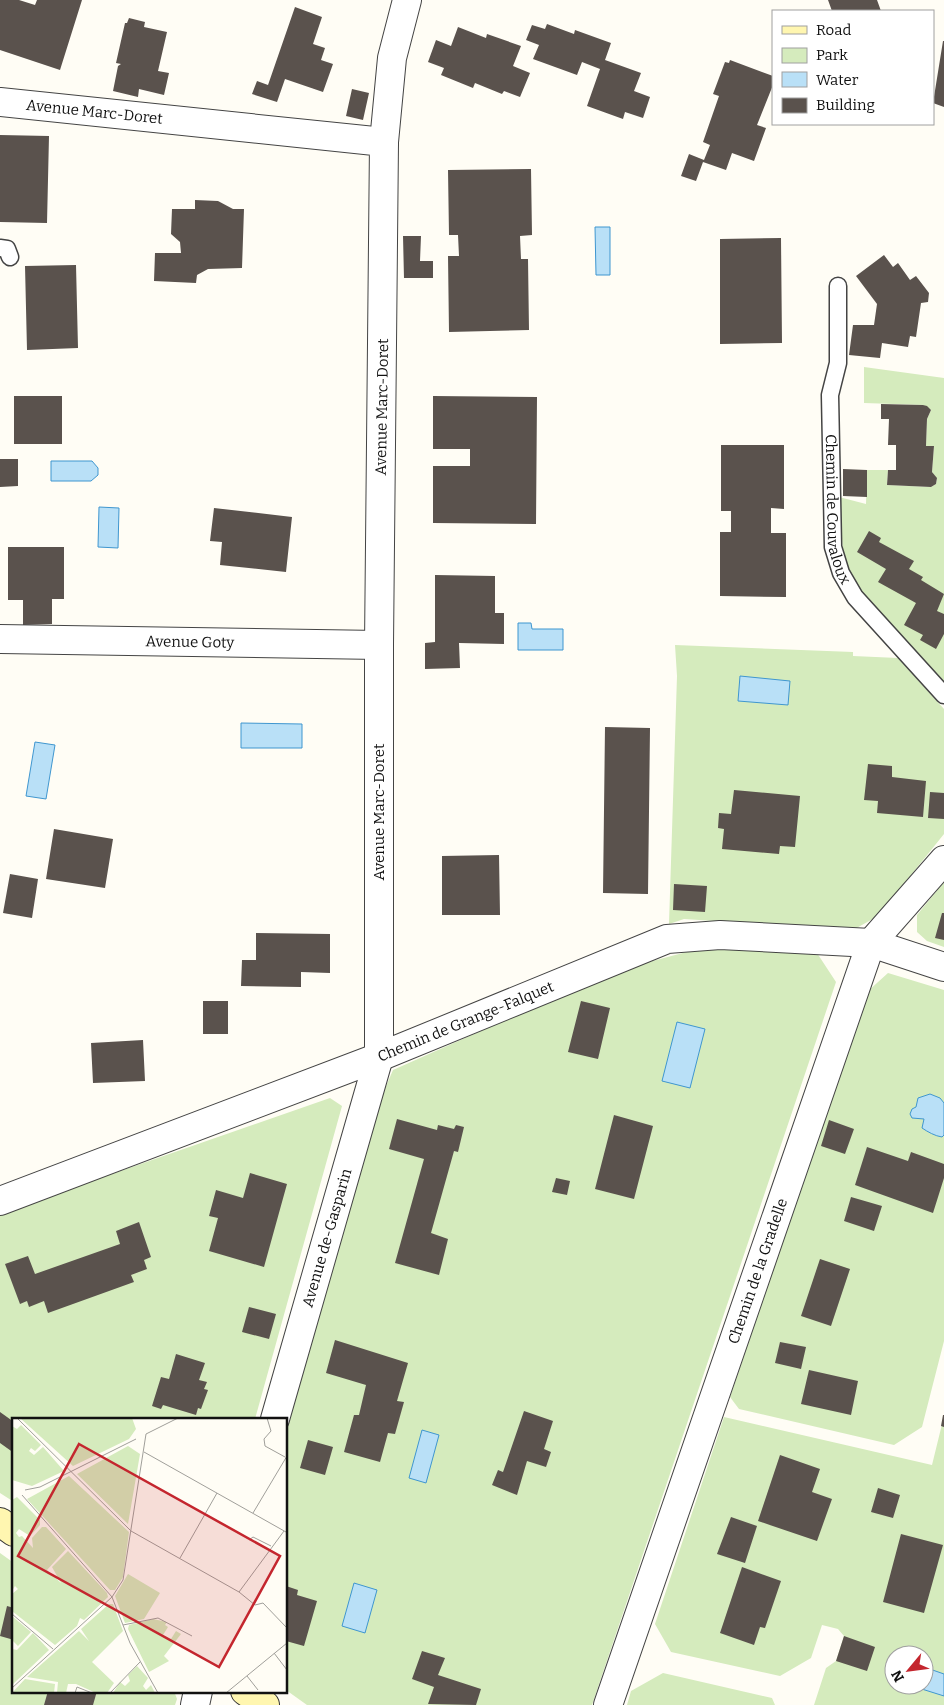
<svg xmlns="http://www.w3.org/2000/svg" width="944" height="1705" viewBox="0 0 944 1705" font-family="Bitter,serif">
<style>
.green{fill:#d5ebbd;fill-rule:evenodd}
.water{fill:#b9e0f7;stroke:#3f96cf}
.building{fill:#5a524d}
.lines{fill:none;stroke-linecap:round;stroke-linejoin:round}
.lane-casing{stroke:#444;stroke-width:19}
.street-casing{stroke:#444;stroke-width:30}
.secondary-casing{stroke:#333;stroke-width:30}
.lane{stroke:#fff;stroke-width:16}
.street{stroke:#fff;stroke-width:28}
.secondary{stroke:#fff6b0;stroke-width:28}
.labels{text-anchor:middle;stroke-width:5;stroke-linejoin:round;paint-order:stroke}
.street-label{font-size:15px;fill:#111;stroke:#fff}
.inset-road{fill:none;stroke:#a09f9a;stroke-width:1}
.view{fill:#c4262e;fill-opacity:0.15;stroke:#c4262e;stroke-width:2.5}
.inset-edge{fill:none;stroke:#111;stroke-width:2.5}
</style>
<rect width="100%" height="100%" fill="#fffdf5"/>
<path class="green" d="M864 367 944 378V683L866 602 844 566 839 497 866 504 867 470H888L887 485 931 487 936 484 937 479 932 472 934 446H926L927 419 931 410 923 405 864 403Z
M675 645 853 652V656L898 658 944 709V834L878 916 853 930 684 919 669 924 677 676Z
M944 882V947L927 941 917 932V915Z
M702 948 817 953 836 982 592 1705H307L286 1690V1428L371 1121 393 1070 618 970Z
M888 973 944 990V1341L922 1427 894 1445 739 1409 730 1397 867 992Z
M330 1098 342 1106 255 1419H14V1502L0 1493V1213Z
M944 1416V1705H814L826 1668 836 1661 844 1636 838 1629 822 1625 811 1658 780 1676 671 1652 655 1624 724 1417 932 1465ZM894 1655H924V1685H894Z
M0 1553 14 1563V1691H174L177 1699 175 1705H0Z
M663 1673 772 1698 775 1705H627L631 1691Z"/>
<path class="water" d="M595 227H610V275H596Z
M51 461H92L98 468V475L91 481H51Z
M99 507 119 508 118 548 98 547Z
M518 623H531L532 629H563V650H518Z
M740 676 790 681 788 705 738 701Z
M241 723 302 724V748H241Z
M35 742 55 745 46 799 26 796Z
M677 1022 705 1029 690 1088 662 1081Z
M930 1094 940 1098 944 1103V1135L942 1137C935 1136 928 1132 922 1128L924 1119 912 1118 910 1114 912 1109 916 1107 918 1098Z
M422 1430 439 1435 426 1483 409 1478Z
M354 1583 377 1590 365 1633 342 1626Z
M924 1667 944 1674V1696L909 1685H924Z"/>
<path class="building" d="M0 0H19L35 5 37 0H82L60 70 0 50Z
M828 0H877L881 11H832Z
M295 7 322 17 313 44 325 48 321 60 333 64 323 92 285 79 277 102 252 94 257 81 268 85Z
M129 18 145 22 144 27 167 32 158 71 169 73 164 95 139 89 138 97 113 91 118 66 121 64 116 63 125 23H127Z
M547 24 574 34 575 30 611 43 605 60 641 73 634 91 650 97 643 118 625 112 623 119 587 106 600 69 582 62 577 75 533 59 539 45 526 40 532 25 545 29Z
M458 27 486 38 487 34 521 46 513 66 530 73 520 97 504 91 502 94 475 83 473 88 441 75 444 68 428 62 436 40 451 46Z
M943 41H944V107L933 103Z
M730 60 773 76V85L757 125 766 128 754 161 732 153 726 170 703 162 696 181 681 176 689 154 704 160 710 145 703 142 719 96 713 94 725 62 729 63Z
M352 89 369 93 363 120 346 116Z
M0 135 49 136 47 223 0 222Z
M531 169 532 235 520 236 521 259H528L529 330 449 332 448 256H459L458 235H449L448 170Z
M195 200 218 201 233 209H244L242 268 208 269 197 275 196 283 154 281 155 253H181L180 242 171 234 172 209H195Z
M403 236H421L420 261H433V278H404Z
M781 238 782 343 720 344V239Z
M884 255 893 267 898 263 910 280 916 276 929 293 928 302 921 303 916 337 910 336 908 347 882 343 880 358 849 355 853 325H874L877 304 856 276Z
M76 265 78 348 27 350 25 266Z
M14 396H62V444H14Z
M433 396 537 397 536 524 433 523V466H470V449H433Z
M881 404 923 405 927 406 931 410 927 419 926 446H934L932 472 937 478 936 484 931 487 887 485 888 470H896V445H888L889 419H881Z
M721 445H784V509L771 508V533H786V597L720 596V532H731V511H721Z
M0 459H18V486L0 487Z
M843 469 867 470V497L843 496Z
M214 508 292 517 286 572 220 565 222 542 210 541Z
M869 531 881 538 879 542 914 561 909 569 923 577 921 580 944 594 937 611 944 614V634L936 649 920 640 923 635 904 625 916 603 878 582 886 569 857 552Z
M8 547H64V599H52V624L23 625V600H8Z
M435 575 495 576V613H504V644L459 643 460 668 425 669V643L435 642Z
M605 727 650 728 648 894 603 893Z
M868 764 892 766V777L926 781 923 817 877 813 878 801 864 800Z
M734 790 800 796 795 847 780 846 779 854 722 849 724 829 718 828 719 813 731 814Z
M930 792 944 793V819L928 818Z
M54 829 113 839 105 888 46 879Z
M499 855 500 915H442V856Z
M10 874 38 879 32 918 3 913Z
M674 884 707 886 705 912 673 910Z
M942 913H944V940L935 938Z
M256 933 330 934V973L301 972V987L241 986 242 960H256Z
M203 1001H228V1034H203Z
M581 1001 610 1008 598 1059 568 1052Z
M143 1040 145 1081 93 1083 91 1043Z
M614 1115 653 1126 634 1199 595 1189Z
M397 1119 437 1130 438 1125 454 1129 456 1125 464 1127 458 1152 454 1151 431 1233 448 1239 439 1275 395 1263 424 1159 389 1149Z
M829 1120 854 1129 845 1154 821 1146Z
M867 1147 908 1161 911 1152 944 1164V1178L933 1213 855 1185Z
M250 1173 287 1184 264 1267 209 1251 218 1218 209 1216 216 1190 243 1198Z
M556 1178 570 1181 567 1195 552 1192Z
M851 1197 882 1206 874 1231 844 1221Z
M139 1222 151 1257 144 1260 147 1269 131 1275 134 1282 48 1313 44 1301 29 1307 27 1301 20 1304 5 1264 28 1256 35 1274 120 1244 116 1231Z
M820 1259 850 1269 831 1326 801 1316Z
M249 1307 276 1314 269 1339 242 1332Z
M335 1340 408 1363 397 1401 404 1402 395 1434 388 1433 380 1462 344 1452 354 1415H359L366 1385 326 1373Z
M780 1342 806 1347 801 1369 775 1363Z
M176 1354 205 1363 199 1380 207 1382 204 1389 208 1390 201 1409 198 1408 196 1415 163 1405 161 1409 152 1406 161 1377 169 1379Z
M809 1370 858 1381 851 1415 801 1404Z
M524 1411 553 1421 544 1449 551 1452 546 1467 527 1461 517 1495 492 1485 498 1470 503 1472Z
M0 1412 14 1422V1453L0 1443Z
M943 1415H944V1427L941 1426Z
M308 1440 333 1447 325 1475 300 1468Z
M780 1455 820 1469 812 1492 832 1499 817 1541 758 1521Z
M878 1488 900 1495 893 1518 871 1512Z
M731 1517 757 1526 745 1563 717 1554Z
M901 1534 943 1545 924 1613 883 1602Z
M742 1567 781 1581 765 1628 760 1627 754 1645 720 1633Z
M286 1586 298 1590 297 1595 317 1601 304 1646 286 1641Z
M7 1606 14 1608V1640L0 1636Z
M844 1636 875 1647 867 1671 836 1661Z
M422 1651 445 1658 438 1675 481 1689 476 1705 428 1704 434 1687 412 1679Z
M48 1691H97L93 1705H44Z"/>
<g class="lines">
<defs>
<g id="lane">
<path d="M0 248 7 249 10 257"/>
<path id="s1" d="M838 286V363L830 395 833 547 841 573 855 597 944 695"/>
</g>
<g id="street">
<path id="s2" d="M0 102 384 142 379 645V1057L275 1419"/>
<path d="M384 142 392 58 407 0"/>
<path id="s3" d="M0 639 379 645"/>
<path id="s4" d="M0 1201 379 1057 667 939 720 935 871 943 944 967"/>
<path d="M195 1705 198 1691"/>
<path id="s5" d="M608 1705 871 943 944 860"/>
</g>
<path id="secondary" d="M0 1522 14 1532
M245 1691 265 1705"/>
</defs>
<use href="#lane" class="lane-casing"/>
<use href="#street" class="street-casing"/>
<use href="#secondary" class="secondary-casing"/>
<use href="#lane" class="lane"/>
<use href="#street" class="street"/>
<use href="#secondary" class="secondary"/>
</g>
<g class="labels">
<g class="street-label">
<text dy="5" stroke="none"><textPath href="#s2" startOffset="95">Avenue Marc-Doret</textPath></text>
<text transform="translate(382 407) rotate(-89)" y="5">Avenue Marc-Doret</text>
<text dy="5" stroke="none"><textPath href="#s1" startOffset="225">Chemin de Couvaloux</textPath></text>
<text dy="5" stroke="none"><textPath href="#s3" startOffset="190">Avenue Goty</textPath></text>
<text transform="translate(379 812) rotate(-90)" y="5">Avenue Marc-Doret</text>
<text dy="5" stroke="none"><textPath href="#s4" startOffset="499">Chemin de Grange-Falquet</textPath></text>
<text transform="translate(327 1238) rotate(-74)" y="5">Avenue de-Gasparin</text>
<text dy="5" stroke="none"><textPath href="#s5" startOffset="459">Chemin de la Gradelle</textPath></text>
</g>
</g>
<g transform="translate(12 1418)">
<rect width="275" height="275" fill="#fffdf5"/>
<path d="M8 0H120L124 11 117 21 61 48ZM9 7 29 27 23 33 19 30 17 33 22 37 31 29 52 53 20 68 0 62V8L5 11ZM116 28 128 36 116 106 65 56ZM57 58 117 114 111 159 103 172H98L15 81ZM5 79 28 102V107L18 118 7 111 4 115 7 119 10 118 21 130 20 120 30 109H34L54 131 35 152 49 165 40 149 56 133 95 175 96 179 72 202 68 200 65 208 43 227 0 193V176L6 171 3 168 0 173V82ZM116 156 148 175 132 201 113 205 103 178ZM97 186H101L111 213 80 244 102 265 95 275H84L64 266H56L54 275H45L46 264 15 259 67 213 77 223 69 211ZM0 198 19 214 6 228 0 222ZM141 201 155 204 153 207 156 209 151 217 159 221 164 213 169 216 152 238 157 243 137 254 116 211 117 207ZM21 215 37 232 0 267V231L5 232ZM125 248 136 260 131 268 134 272 139 267 143 275H101L108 264 113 268 118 263 116 257ZM13 261 43 266 42 275H0Z" fill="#d5ebbd"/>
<path class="inset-road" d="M5 0 119 113 227 174 272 113M255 0 259 13 252 21 253 28 273 39M134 16 166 0M132 34 274 114M13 72 28 69 124 21M10 77 100 179 118 225 146 275M241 95 275 38M237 122 241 119 259 128M168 140 205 75M227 174 243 187 251 185 275 210M0 196 41 231M111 207 146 200 180 218M262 235 275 252M235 258 246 272M0 270 100 179 111 162 134 16M63 275 65 269 80 275M98 275 128 244M214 275 275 225"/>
<path class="view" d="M67 26 268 138 207 249 6 138Z"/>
<rect width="275" height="275" class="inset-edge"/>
</g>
<rect x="772" y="10" width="162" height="115" fill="#ffffff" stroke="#a0a0a0"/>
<rect x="782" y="26" width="25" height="8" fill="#fff6b0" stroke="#a0a0a0"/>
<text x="816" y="35" font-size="15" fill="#111111">Road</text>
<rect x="782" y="48" width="25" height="15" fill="#d5ebbd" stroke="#a0a0a0"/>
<text x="816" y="60" font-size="15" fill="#111111">Park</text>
<rect x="782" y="72" width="25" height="15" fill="#b9e0f7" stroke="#a0a0a0"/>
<text x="816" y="85" font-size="15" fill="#111111">Water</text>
<rect x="782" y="98" width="25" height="15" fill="#5a524d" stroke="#a0a0a0"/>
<text x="816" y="110" font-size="15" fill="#111111">Building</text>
<g transform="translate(909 1670) rotate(241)"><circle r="24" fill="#ffffff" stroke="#a0a0a0"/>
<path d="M0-4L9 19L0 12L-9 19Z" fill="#c4262e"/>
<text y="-8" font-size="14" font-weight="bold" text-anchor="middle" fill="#111111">N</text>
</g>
</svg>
